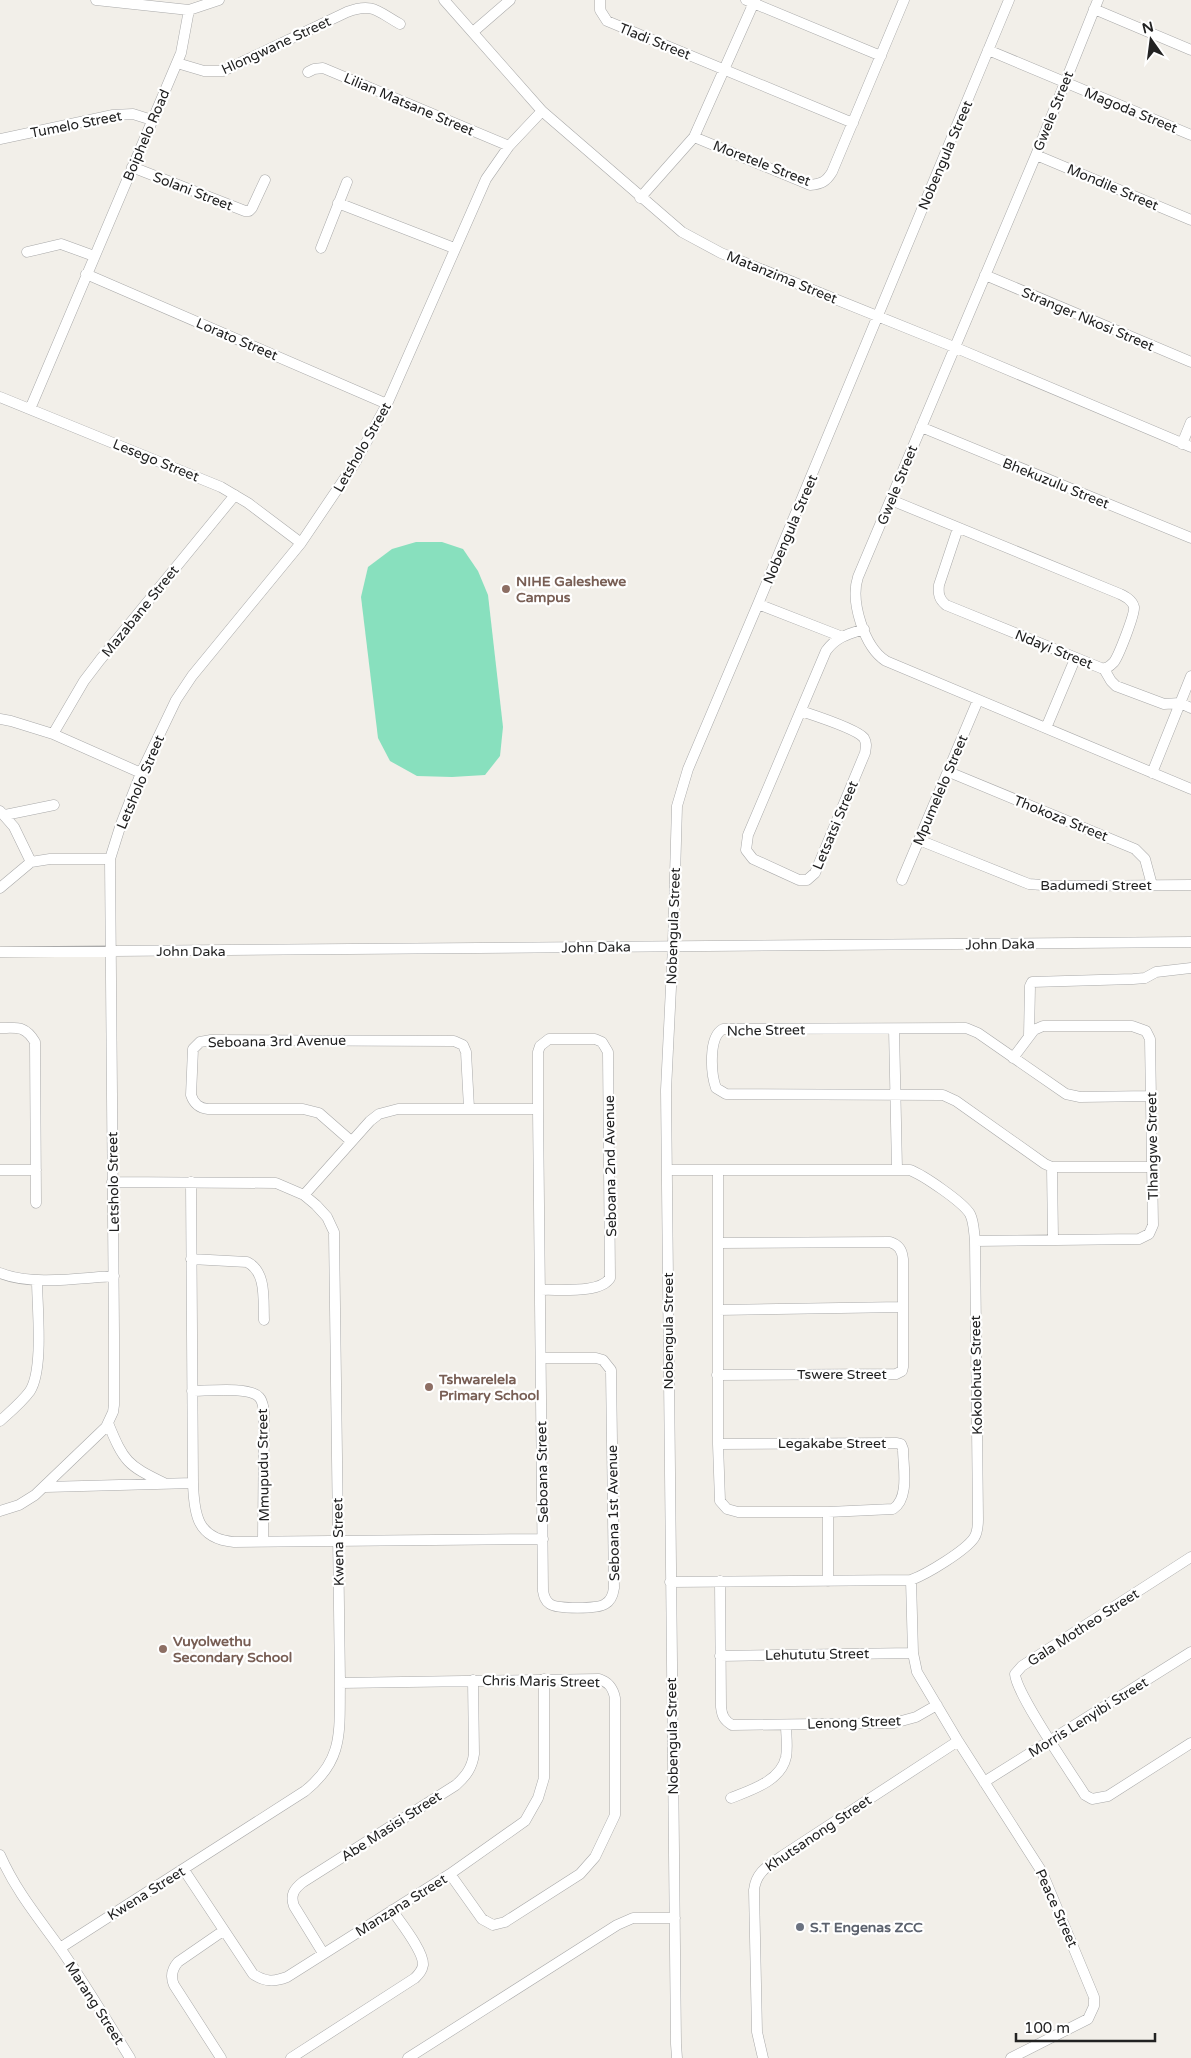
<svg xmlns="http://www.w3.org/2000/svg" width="1191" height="2058" viewBox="0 0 1191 2058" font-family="'Varela Round',sans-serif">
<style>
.pitch{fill:#88e0be}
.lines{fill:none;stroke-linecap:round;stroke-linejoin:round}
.minor-casing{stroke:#a9a9a9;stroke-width:11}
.minor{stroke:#fff;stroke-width:10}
.education-dot{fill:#8d6e63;stroke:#fff;stroke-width:2}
.worship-dot{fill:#6b7280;stroke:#fff;stroke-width:2}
.labels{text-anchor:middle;stroke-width:4.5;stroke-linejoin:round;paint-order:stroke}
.street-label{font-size:14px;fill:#222;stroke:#fff}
.education-label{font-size:14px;font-weight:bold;fill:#785e54;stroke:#fff;text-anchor:start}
.worship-label{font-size:14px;font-weight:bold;fill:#5b616d;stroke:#fff;text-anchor:start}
</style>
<rect width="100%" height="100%" fill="#f2efe9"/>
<path class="pitch" d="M416 542H442L463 549 478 571 488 595 503 727 500 756 485 775 452 777 417 776 390 761 378 738 361 597 368 567 392 549Z"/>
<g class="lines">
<defs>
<path id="minor" d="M96 0 189 10 219 0
M444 0 542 111 682 232 721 253 954 347 1191 447
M600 0V10L607 21 853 123
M746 0 881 56
M1098 0 1036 155 858 577C850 601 864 647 886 661L1191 789
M1094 9 1191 50
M473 32 510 0
M988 50 1191 135
M177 63 204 71H223L347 12C373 2 378 12 400 24
M308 72 314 69 323 68 509 146
M694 137 810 185C821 184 826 182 832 172L904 0
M0 139 113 115 133 114 152 120
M1036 155 1191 220
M132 167 245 211H249L252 208 265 180
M640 198 694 137 755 0
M338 203 454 248
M321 248 347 182
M27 252 61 244 94 256
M86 274 387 404
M985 275 1191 362
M0 397 221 487 248 503 301 543
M30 409 181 53 189 10
M921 427 1191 538
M1182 444 1191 422
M891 500 1120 594C1126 597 1132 600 1134 607 1135 614 1119 655 1114 662 1110 666 1107 669 1101 668L946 605C939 599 938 594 939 585L958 528
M758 604 840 636
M1104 669 1111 681 1116 686 1164 704 1180 703 1191 708
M801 711C813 715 857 729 864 738 867 743 866 747 865 753L815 873 807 880H799L753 859 746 850 748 835 826 651C836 637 848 634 864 629
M0 719 11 721 53 734 141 773
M1046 728 1075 659
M53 734 84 681 100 660 235 495
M949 772 1135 849 1145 859 1152 885
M1152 773 1191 676
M0 811 14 827 31 862
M5 815 54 805
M919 840 1029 884 1055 886 1191 885
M902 880 978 700
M0 888 31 862 50 859H110
M0 952 1191 942
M0 1028C17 1028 25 1025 35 1042L36 1203
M894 1029 897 1169
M1029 1036 1030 986 1032 982 1133 979 1145 978 1156 972 1191 968
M1151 1096 1080 1097 1066 1094 978 1033 966 1028 723 1029C708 1037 711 1074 716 1088L726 1094 943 1095 956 1101 1045 1164 1052 1167H1152
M351 1141 319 1113 303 1109H208C199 1108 194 1104 191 1095L193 1049 200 1042 211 1040 454 1041 463 1045 466 1052 469 1108
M1052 1167 1053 1239
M0 1170H36
M667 1170H910C923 1175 963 1202 970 1214 974 1222 974 1232 975 1241L978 1519C978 1525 978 1532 974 1538 965 1551 927 1574 911 1580L670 1582
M191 1182 193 1483C194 1514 197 1539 234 1542L543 1539
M304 1195 370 1121 379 1114 398 1109H538
M975 1241 1139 1239 1149 1234 1153 1225 1150 1039 1146 1031 1132 1026H1043L1034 1030 1013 1058
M191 1259 247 1262C267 1272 263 1300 264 1320
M0 1273C32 1286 79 1278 114 1276
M541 1290C559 1289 600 1294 610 1278L608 1052 602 1042 595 1039H549L540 1046 538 1052V1109L543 1591C544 1596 545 1601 550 1604 557 1609 598 1609 605 1604 611 1601 613 1595 614 1588L611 1370 603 1360 596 1358H541
M718 1310 902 1307
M717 1375 896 1374 902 1371 903 1367V1259C902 1250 899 1245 890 1242L718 1243
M192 1391C207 1391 249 1386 259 1397 263 1401 263 1406 264 1412L263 1541
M0 1421C10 1412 22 1402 30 1391 44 1369 37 1306 37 1280
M108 1423C124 1462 127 1465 164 1483
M718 1444 897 1443 901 1444 903 1449C903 1466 910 1498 893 1509L828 1512H738L727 1509 720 1501 718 1444V1171
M46 1487 193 1483
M0 1511 19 1505 35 1495 106 1427 113 1412 114 1405V1334L110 859 121 824 141 773 176 700 192 676 301 543 355 463 387 404 486 179 509 146 542 111
M828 1512V1581
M1191 1557 1022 1666 1015 1674C1016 1694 1072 1774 1085 1795L1092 1799 1108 1796 1191 1743
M911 1580 913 1653 917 1672 958 1741 1042 1872 1094 1997V2006L1088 2019 1011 2058
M720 1581 721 1707C722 1716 724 1720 732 1725L894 1723 916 1717 937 1705
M720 1656 913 1653
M340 1683 599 1679C609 1682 613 1688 615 1698V1815L595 1857 580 1874 505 1922 493 1925 482 1919 450 1874
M984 1782 1191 1652
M731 1798C751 1790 781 1781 786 1757 788 1746 786 1735 786 1725
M0 1855C16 1891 37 1916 60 1948 85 1984 107 2021 130 2058
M184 1870 253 1974C265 1982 274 1982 287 1977L450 1874 525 1821 538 1798 544 1778V1679
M60 1948 305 1791C345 1759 339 1730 340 1683L334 1232 327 1217 316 1205 304 1195 276 1183 112 1182
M323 1953 294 1906C290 1895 294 1889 303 1882L456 1785C466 1776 472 1768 474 1754L473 1680
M221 2058 174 1985C170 1976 172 1969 178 1962L223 1931
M291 2058 415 1978C419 1974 422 1971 423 1965 424 1951 400 1922 392 1910
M408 2058 617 1925 633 1918H675
M677 2058 676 2044 666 1090 673 946 677 806 688 769 758 604 1009 0
M763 2058 757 2032 754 1890C756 1872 768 1866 782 1856L958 1741"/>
</defs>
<use href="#minor" class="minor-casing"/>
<use href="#minor" class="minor"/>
</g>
<g class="education-dot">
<circle cx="506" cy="589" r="5"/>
<circle cx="429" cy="1387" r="5"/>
<circle cx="163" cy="1649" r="5"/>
</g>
<circle class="worship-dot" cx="800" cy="1927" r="5"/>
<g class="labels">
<g class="street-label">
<text transform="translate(655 41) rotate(22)" y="5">Tladi Street</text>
<text transform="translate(276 45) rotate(-25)" y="5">Hlongwane Street</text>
<text transform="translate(409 104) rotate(23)" y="5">Lilian Matsane Street</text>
<text transform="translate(1131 110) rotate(22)" y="5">Magoda Street</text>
<text transform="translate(1053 111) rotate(-68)" y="5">Gwele Street</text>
<text transform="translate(76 124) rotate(-11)" y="5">Tumelo Street</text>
<text transform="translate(146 135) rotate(-67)" y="5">Boiphelo Road</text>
<text transform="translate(945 155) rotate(-67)" y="5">Nobengula Street</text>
<text transform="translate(762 163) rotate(21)" y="5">Moretele Street</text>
<text transform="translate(1113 187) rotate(23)" y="5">Mondile Street</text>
<text transform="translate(193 191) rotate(21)" y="5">Solani Street</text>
<text transform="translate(782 277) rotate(22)" y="5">Matanzima Street</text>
<text transform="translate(1088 319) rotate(23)" y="5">Stranger Nkosi Street</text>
<text transform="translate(237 339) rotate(23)" y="5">Lorato Street</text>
<text transform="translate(362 447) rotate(-60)" y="5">Letsholo Street</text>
<text transform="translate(156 460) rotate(22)" y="5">Lesego Street</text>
<text transform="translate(1056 483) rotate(22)" y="5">Bhekuzulu Street</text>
<text transform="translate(897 485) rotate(-68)" y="5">Gwele Street</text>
<text transform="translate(790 529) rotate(-67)" y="5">Nobengula Street</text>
<text transform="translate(140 611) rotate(-51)" y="5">Mazabane Street</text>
<text transform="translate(1054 649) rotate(22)" y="5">Ndayi Street</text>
<text transform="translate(140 782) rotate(-67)" y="5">Letsholo Street</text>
<text transform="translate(940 790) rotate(-67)" y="5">Mpumelelo Street</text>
<text transform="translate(1061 818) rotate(22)" y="5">Thokoza Street</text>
<text transform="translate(835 825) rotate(-67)" y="5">Letsatsi Street</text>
<text x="1096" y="890">Badumedi Street</text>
<text transform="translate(673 926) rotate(-88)" y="5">Nobengula Street</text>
<text transform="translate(1000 944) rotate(-1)" y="5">John Daka</text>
<text transform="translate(596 947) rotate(-1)" y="5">John Daka</text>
<text x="191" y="956">John Daka</text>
<text transform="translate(766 1030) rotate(-1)" y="5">Nche Street</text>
<text transform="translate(277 1041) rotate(-1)" y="5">Seboana 3rd Avenue</text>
<text transform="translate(1152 1146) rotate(-91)" y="5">Tlhangwe Street</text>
<text transform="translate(610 1166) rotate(-91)" y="5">Seboana 2nd Avenue</text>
<text transform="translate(113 1182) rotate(-91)" y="5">Letsholo Street</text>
<text transform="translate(668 1331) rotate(-90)" y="5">Nobengula Street</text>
<text x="842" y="1379">Tswere Street</text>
<text transform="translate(976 1375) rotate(-91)" y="5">Kokolohute Street</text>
<text x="832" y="1448">Legakabe Street</text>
<text transform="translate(263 1465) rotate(-91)" y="5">Mmupudu Street</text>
<text transform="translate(542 1472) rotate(-91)" y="5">Seboana Street</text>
<text transform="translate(613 1513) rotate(-91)" y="5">Seboana 1st Avenue</text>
<text transform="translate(338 1542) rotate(-91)" y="5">Kwena Street</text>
<text transform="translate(1083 1627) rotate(-33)" y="5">Gala Motheo Street</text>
<text transform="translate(817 1654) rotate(-1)" y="5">Lehututu Street</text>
<text transform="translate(541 1681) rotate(1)" y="5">Chris Maris Street</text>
<text transform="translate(1088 1717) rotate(-32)" y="5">Morris Lenyibi Street</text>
<text transform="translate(854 1722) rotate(-2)" y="5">Lenong Street</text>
<text transform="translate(672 1736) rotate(-91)" y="5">Nobengula Street</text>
<text transform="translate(391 1826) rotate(-33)" y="5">Abe Masisi Street</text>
<text transform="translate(818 1833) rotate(-34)" y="5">Khutsanong Street</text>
<text transform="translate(146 1893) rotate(-32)" y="5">Kwena Street</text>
<text transform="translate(401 1905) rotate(-32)" y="5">Manzana Street</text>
<text transform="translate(1057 1908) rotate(66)" y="5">Peace Street</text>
<text transform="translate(95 2003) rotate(57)" y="5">Marang Street</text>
</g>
<g class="education-label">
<text x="516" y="586">NIHE Galeshewe<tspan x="516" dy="16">Campus</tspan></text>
<text x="439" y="1384">Tshwarelela<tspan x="439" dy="16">Primary School</tspan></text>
<text x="173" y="1646">Vuyolwethu<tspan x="173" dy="16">Secondary School</tspan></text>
</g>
<g class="worship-label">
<text x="810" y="1932">S.T Engenas ZCC</text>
</g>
</g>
<g transform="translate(1151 40) rotate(346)" stroke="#ffffff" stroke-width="4" paint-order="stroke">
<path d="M0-4L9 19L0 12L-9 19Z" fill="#222222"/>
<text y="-8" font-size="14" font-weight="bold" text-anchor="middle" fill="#222222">N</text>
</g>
<path d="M1016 2033v8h139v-8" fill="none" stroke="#222222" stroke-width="2.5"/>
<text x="1024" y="2033" font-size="15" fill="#222222" stroke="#ffffff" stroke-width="4" paint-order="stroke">100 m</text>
</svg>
